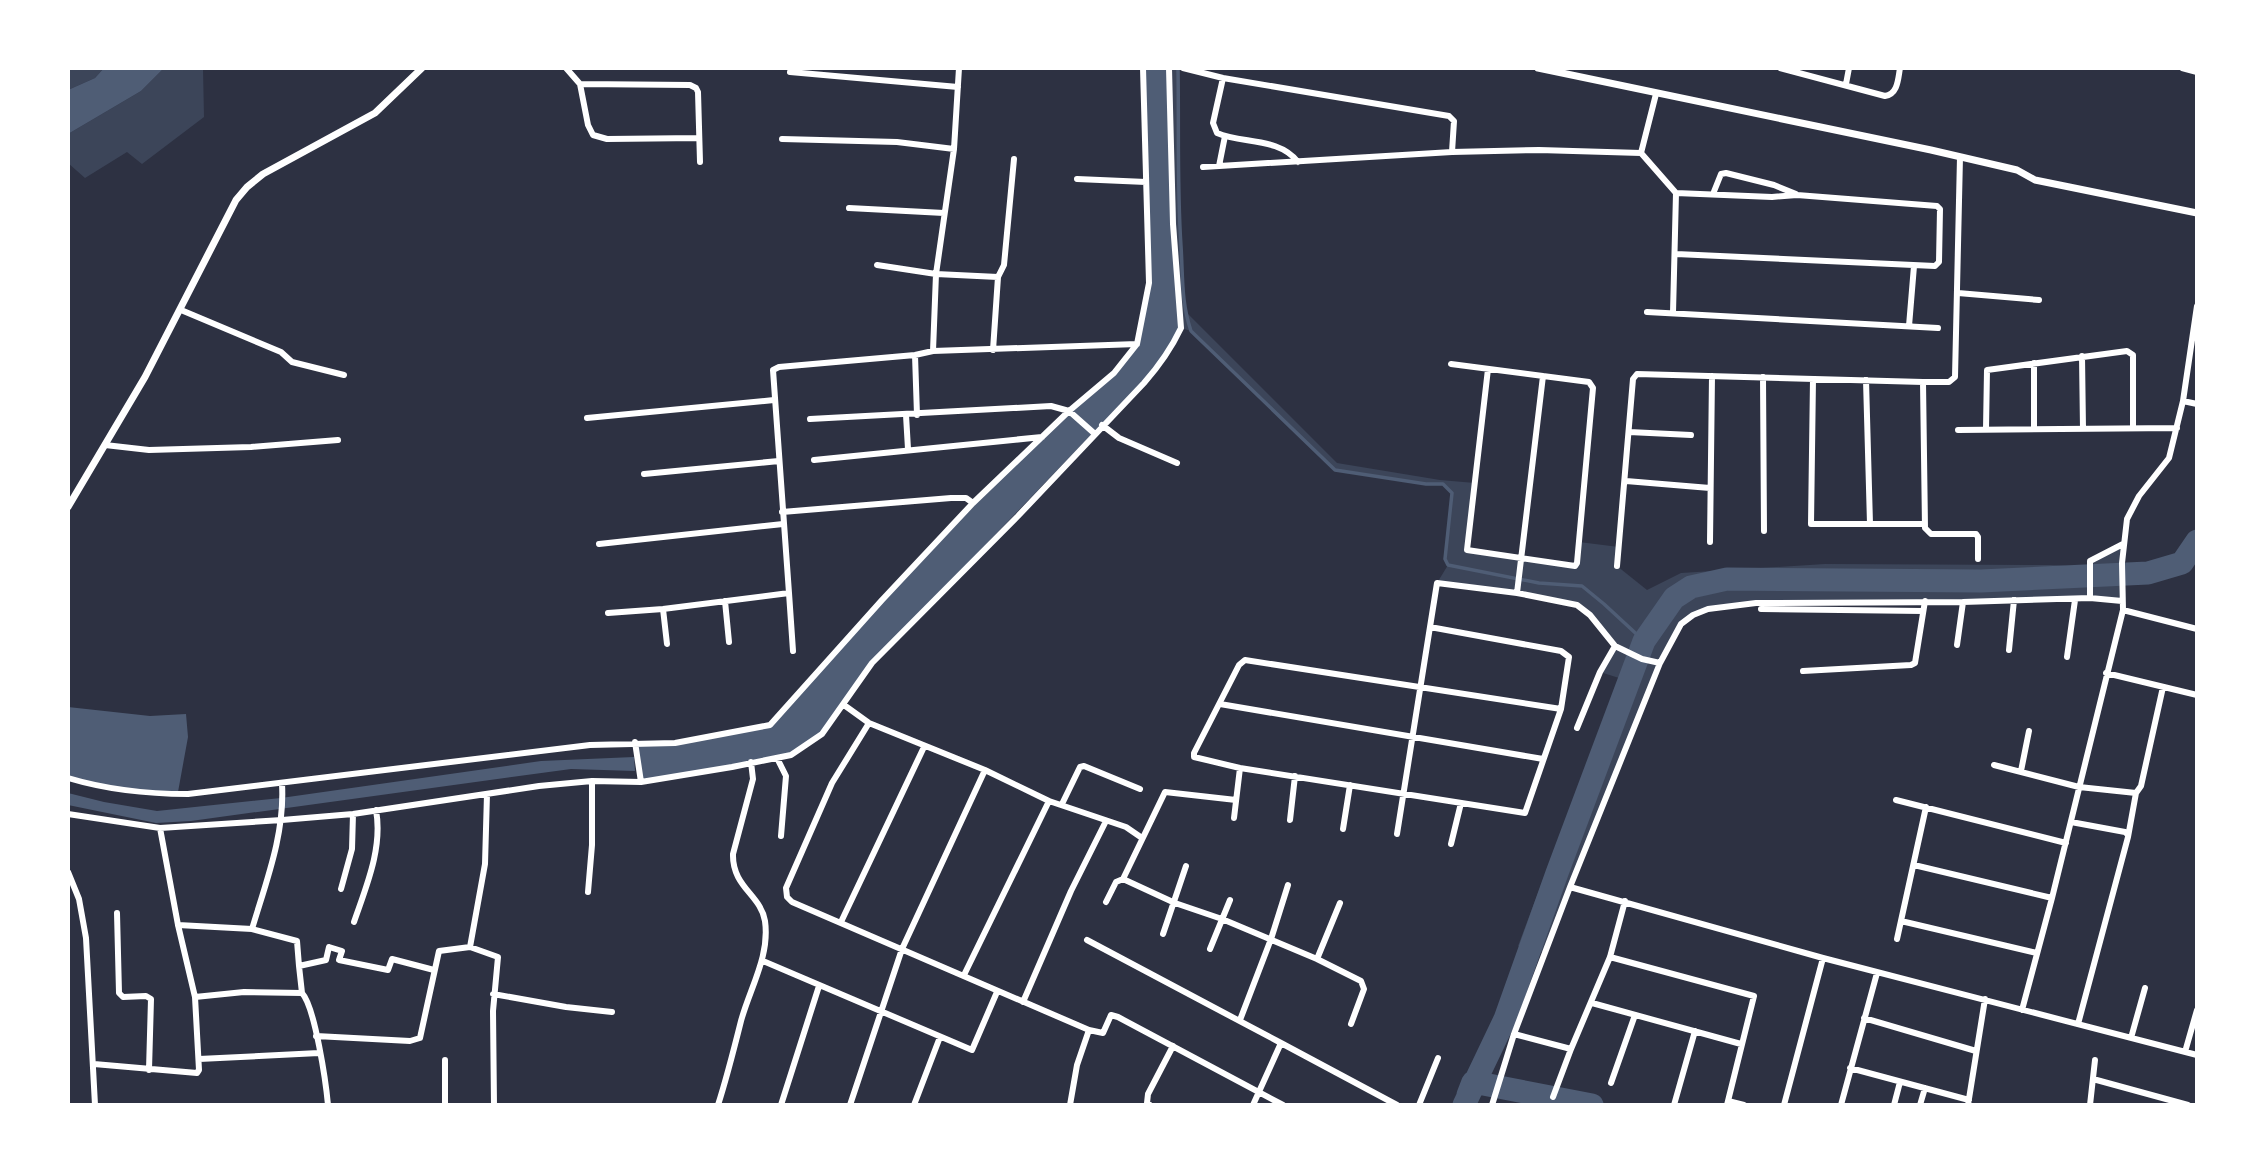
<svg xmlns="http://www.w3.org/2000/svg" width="2265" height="1173" viewBox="0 0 2265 1173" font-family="'Nunito Sans',sans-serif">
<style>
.green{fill:#3c4559}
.water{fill:#4f5d75}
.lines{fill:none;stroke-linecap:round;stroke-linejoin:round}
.stream{stroke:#4f5d75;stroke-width:3.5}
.river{stroke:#4f5d75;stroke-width:23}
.minor{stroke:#fff;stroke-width:6}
.tertiary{stroke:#fff;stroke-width:7}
</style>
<rect width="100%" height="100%" fill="#2d3142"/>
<path class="green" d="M68 68H104L95 78 68 90Z
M164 68H203L204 117 142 164 127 152 85 178 68 163V134L141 91Z
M1169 68H1178V210L1185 311 1337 463 1440 480 1475 483 1467 547 1575 566 1579 542 1619 547 1617 566 1647 590 1681 573 1825 564 2051 565 2091 567 2090 561 2123 544 2122 601 2090 598 1756 603 1693 615 1672 639 1545 953 1518 946 1619 678 1600 672 1614 646 1590 615 1576 605 1437 583 1448 565 1445 559 1451 493 1442 484H1426L1335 470 1191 331 1181 328 1173 224Z"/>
<path class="water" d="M104 68H164L141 91 68 134V90L95 78Z
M1143 68H1169L1181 328 1161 362 872 663 822 734 791 755 641 782 635 742 675 743 771 725 973 503 1114 373 1137 344 1149 283Z
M68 707 150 716 186 714 188 737 178 792 135 793 68 778Z
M634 757 635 771 571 769 191 821 156 823 68 805V793L104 802 157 811 281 798 541 761Z"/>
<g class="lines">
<path class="stream" d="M1178 68C1179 128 1177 187 1181 246 1183 276 1181 302 1191 331L1335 470 1426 484H1443L1452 493 1445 559 1448 565 1539 583 1582 586 1604 604 1644 641"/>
<path class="river" d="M1468 1095 1473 1082 1592 1105
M1464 1105 1505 1019 1557 873 1644 641 1674 598 1691 587 1727 579 1981 581 2148 573 2182 563 2197 541"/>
<path class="minor" d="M566 68 580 84 588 125 593 135 607 139 699 138
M1183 68 1223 78 1449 116 1454 121 1452 152
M1780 68 1885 96C1898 94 1898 79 1900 68
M2182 68 2197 72
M790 72 958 87
M1223 78 1213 123 1217 133C1242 144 1279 137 1298 162
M580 84 690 85 696 88 698 92 700 162
M1846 84 1849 68
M1656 94 1641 153 1676 193 1673 313
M782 139 897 142 954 149
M1219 166 1225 136
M1203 167 1452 152 1539 150 1641 153
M1077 179 1146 182
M1713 194 1721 174 1726 173 1774 185 1796 194
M849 208 944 213
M1676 254 1935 266 1939 262 1940 209 1937 206 1797 195 1772 197 1676 193
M877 265 936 274 998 277
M1958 293 2039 300
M181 310 281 352 292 362 344 375
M1647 312 1938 328
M1909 326 1914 266
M993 350 998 277 1004 265 1014 159
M933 351 936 274 954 149 959 68
M915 355 917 415
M2082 356 2083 429
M2034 363V429
M1451 364 1589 382 1593 388 1577 563 1575 566 1467 550 1488 369
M1763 377 1764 531
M1813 379 1811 524H1924
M1866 380 1870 524
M1923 382 1925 528 1931 534H1976L1978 537V559
M2183 401 2197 404
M906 415 908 449
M587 418 774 400
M810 419 1051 406 1069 411 1095 434
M1102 425 1119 438 1177 463
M1986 429 1987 370 2127 351 2133 355V428
M1958 430 2177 428
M1629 432 1691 435
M105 445 149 450 251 447 338 440
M814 460 1042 437
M644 474 779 461
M1626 481 1710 488
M782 512 951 498H966L973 503
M1710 542 1712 376
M599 544 783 524
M1617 566 1633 379 1637 374 1923 382H1949L1955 377 1960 157
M789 593 793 651
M1517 593 1543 376
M2090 598V561L2123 544
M725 601 729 642
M663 609 667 644
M1761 609 1923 611
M2123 610 2197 629
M608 613 663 609 789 593 773 370 779 367 915 355 933 351 1137 344
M1430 627 1561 651 1569 657 1561 709 1525 813 1240 768 1194 757V753L1239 665 1245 660 1561 709
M1957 645 1963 602
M2009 650 2014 600
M2067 657 2075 600
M1803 671 1911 665 1915 663 1925 601
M2106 673 2197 695
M1220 704 1543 759
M844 705 869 723 985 770 1049 801 1126 827 1142 838
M869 723 832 783 786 888 787 897 792 902 1089 1030 1103 1033 1111 1015 1118 1017 1283 1105
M1577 728 1600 672 1615 646
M635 742 641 782
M777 758 786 776 781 836
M1994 765 2079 787 2136 793 2141 786 2163 687
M2021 771 2029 731
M68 778C108 790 146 794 188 794L590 745 675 743 770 725 882 600 973 503 1069 411 1114 373 1137 344 1149 283 1143 68
M282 784C285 834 266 882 252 929L297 941 299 966
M1896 800 2066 843
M1062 804 1080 767 1084 766 1140 789
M68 814 160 828 282 820 353 814 539 786 592 781 641 782 732 767 791 755 822 734 872 663 1018 516 1144 383C1159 366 1171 349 1181 328L1173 224 1169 68
M1234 818 1240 768
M1290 820 1295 776
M2071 822 2125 832 2127 834
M1343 829 1350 785
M1397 834 1437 583 1517 593 1577 605 1590 615 1615 646 1642 659 1660 663
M1451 844 1461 803
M1914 865 2052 898
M68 872 79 899 86 938 95 1105
M1123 879 1175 903 1222 919 1317 959 1361 981 1364 989 1351 1024
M1570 887 1823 958 2197 1055
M341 889 352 849 353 814
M588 892 592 845V781
M1106 902 1116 882 1123 879 1165 792 1236 800
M117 913 119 993 123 997 146 996 151 999 149 1070
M1901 921 2037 953
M354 922C366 887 383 848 376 810
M841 922 924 747
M178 925 252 929
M1163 934 1186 866
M1897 939 1926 807
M1087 940 1281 1043 1253 1105
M470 947 498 957 493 1011 494 1105
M1210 949 1230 900
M1610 957 1754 996 1727 1105
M1317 959 1340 903
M763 961 972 1050 997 992
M964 975 1049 801
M302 993 299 966 326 960 329 947 342 951 339 960 388 970 392 959 434 970
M493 994 566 1007 612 1012
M195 997 244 992 302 993C315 1007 326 1083 328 1105
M1023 1002 1071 891 1106 821
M1592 1003 1741 1044
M2022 1010 2052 898 2123 610 2122 563 2127 519 2139 496 2169 458 2183 401 2197 306
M1864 1018 1976 1051
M1240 1020 1271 939 1288 885
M2078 1024 2128 837 2136 793
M1514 1034 1571 1049
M316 1036 410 1041 420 1038 439 951 470 947 485 864 487 794
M2131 1038 2145 988
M1281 1043 1397 1105
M2185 1052 2197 1010
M199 1059 319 1053
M94 1064 197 1073 199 1070 195 997 178 925 160 828
M1850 1068 1969 1100
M2093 1079 2188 1105
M1611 1083 1635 1015
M1553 1097 1571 1049 1610 957 1625 901
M1728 1101 1744 1105
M445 1105V1060
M718 1105C727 1077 734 1049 741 1021 750 988 770 956 765 921 761 895 732 887 733 854L753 779 751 762
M781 1105 819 986
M850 1105 902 949 985 770
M914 1105 940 1037
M1070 1105 1077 1065 1089 1030
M1150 1105 1147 1103 1148 1094 1173 1046
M1419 1105 1438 1058
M1492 1105 1514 1034 1570 887 1660 663 1681 624 1693 615 1708 609 1756 603 1963 602 2090 598 2122 601
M1674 1105 1695 1031
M1784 1105 1823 958
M1841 1105 1877 973
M1894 1105 1900 1082
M1920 1105 1925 1088
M1968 1105 1985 999
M2090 1105 2095 1060"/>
<path class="tertiary" d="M1538 68 1931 150 2017 170 2035 180 2197 213
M68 507 145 377 236 200 247 187 263 174 375 113 422 68"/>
</g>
<rect width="2265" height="1173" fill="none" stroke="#ffffff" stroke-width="140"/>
</svg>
